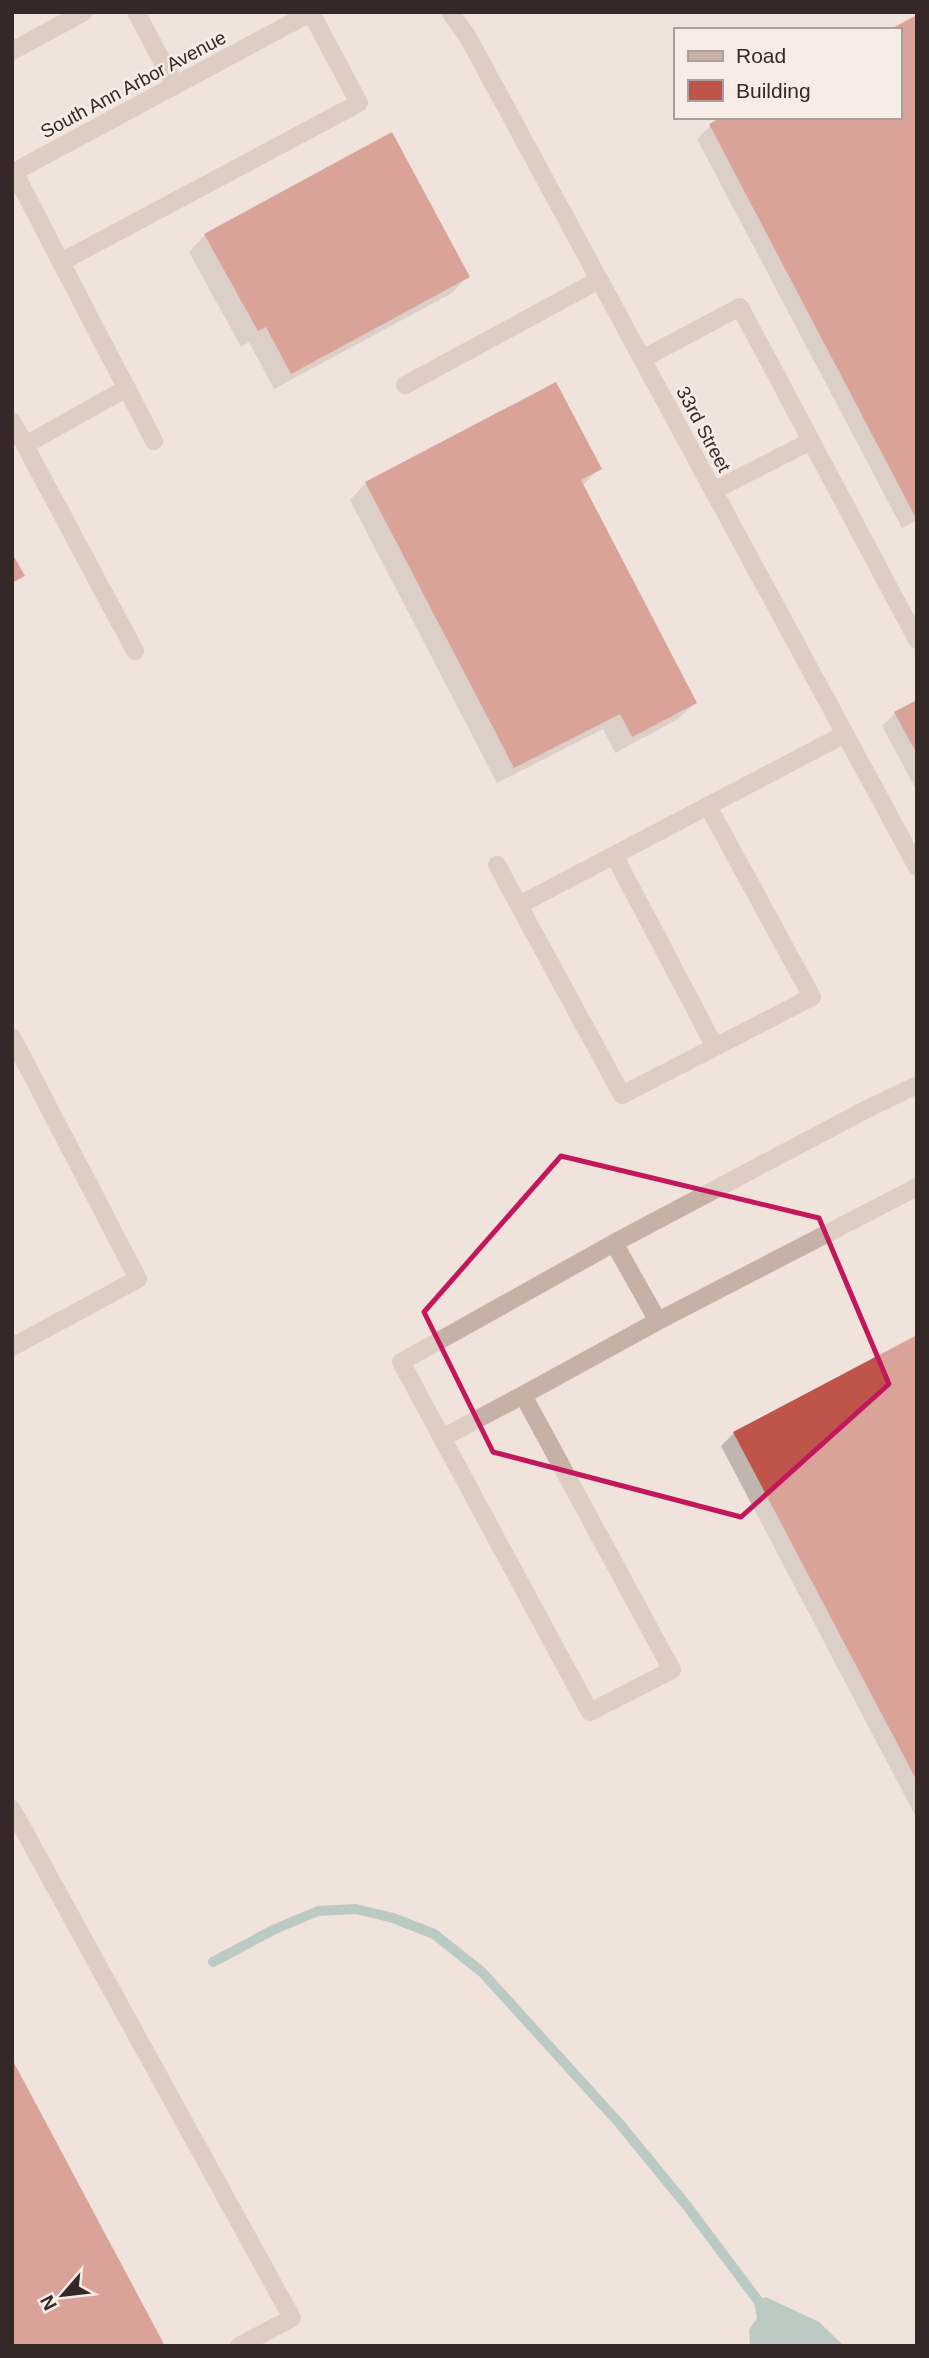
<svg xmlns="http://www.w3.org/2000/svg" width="929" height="2358" viewBox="0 0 929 2358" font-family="Helvetica,sans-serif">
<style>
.water{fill:#7baba6}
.shadow{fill:#0003}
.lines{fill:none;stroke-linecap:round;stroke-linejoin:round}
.stream{stroke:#7baba6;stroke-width:10}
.building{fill:#bf544a}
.lane{stroke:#c7b1a7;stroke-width:18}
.street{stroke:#c7b1a7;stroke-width:18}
.marked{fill:none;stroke:#c2185b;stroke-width:5;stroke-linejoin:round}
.labels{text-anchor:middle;stroke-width:5;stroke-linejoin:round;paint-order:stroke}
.street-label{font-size:19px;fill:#342927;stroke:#f8ede6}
</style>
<rect width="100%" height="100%" fill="#f0e3db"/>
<path class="water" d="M766 2297 819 2322 844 2346H750L749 2330 757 2318 754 2302Z"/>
<path class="shadow" d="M917 23V520L902 528 697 139 710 126 899 117Z
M205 235 468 276 452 293 274 389 249 342 241 347 189 252Z
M599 469 582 486 695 703 678 719 615 753 603 729 497 783 350 500 366 483Z
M917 702V791L882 726 895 713Z
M917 1337V1819L721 1446 734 1433Z"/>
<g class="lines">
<path class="stream" d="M213 1962 275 1929 318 1911 356 1909 393 1918 434 1934 482 1972 619 2123 687 2206 765 2310"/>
</g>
<path class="building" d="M915 16 917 19V520L709 124 722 117H899V30H889Z
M392 132 470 277 291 374 266 327 258 331 204 234Z
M556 382 602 469 581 480 697 703 632 737 620 714 514 768 365 482Z
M12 553 25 576 12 583Z
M917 700V754L894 712Z
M917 1335V1781L733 1432Z
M12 2059 165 2346H12Z"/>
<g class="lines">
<path class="lane" d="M136 12 175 85
M12 51 84 12
M14 172 154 441
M61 262 359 103 311 13
M642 359 740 307 917 640
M405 385 599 280
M12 421 135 651
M25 445 127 388
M713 491 811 441
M614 855 715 1047
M497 865 622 1095 812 997 708 806
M519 905 845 734
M12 1037 138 1279 12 1347
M917 1085 867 1109 614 1243 658 1321 917 1187
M614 1243 401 1362 590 1712 672 1670 523 1395 658 1321
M442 1438 523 1395
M12 1809 292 2318 239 2346"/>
<path class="street" d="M450 12 469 39 917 867
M12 173 312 12"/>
</g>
<path d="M0 0H929V2358H0ZM561 1156 819 1218 889 1384 741 1517 493 1452 424 1312Z" fill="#f0e3db" fill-opacity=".55" fill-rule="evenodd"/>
<path class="marked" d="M561 1156 819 1218 889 1384 741 1517 493 1452 424 1312Z"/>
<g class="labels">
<g class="street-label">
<text transform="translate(133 84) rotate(-28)" y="7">South Ann Arbor Avenue</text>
<text transform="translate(704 429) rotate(62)" y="7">33rd Street</text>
</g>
</g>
<rect width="929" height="2358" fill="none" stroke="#342927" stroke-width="28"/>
<rect x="674" y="28" width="228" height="91" fill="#f8ede6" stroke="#aa9f9a" stroke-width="2"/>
<rect x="688" y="51" width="35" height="10" fill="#c7b1a7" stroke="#aa9f9a" stroke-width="2"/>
<text x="736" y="63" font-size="21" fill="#342927">Road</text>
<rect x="688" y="80" width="35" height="21" fill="#bf544a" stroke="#aa9f9a" stroke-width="2"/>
<text x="736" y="98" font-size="21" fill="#342927">Building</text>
<g transform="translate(63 2295) rotate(242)" stroke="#f8ede6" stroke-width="5" paint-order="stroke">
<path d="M0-5L12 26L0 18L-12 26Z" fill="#342927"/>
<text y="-10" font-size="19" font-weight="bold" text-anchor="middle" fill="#342927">N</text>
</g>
</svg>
